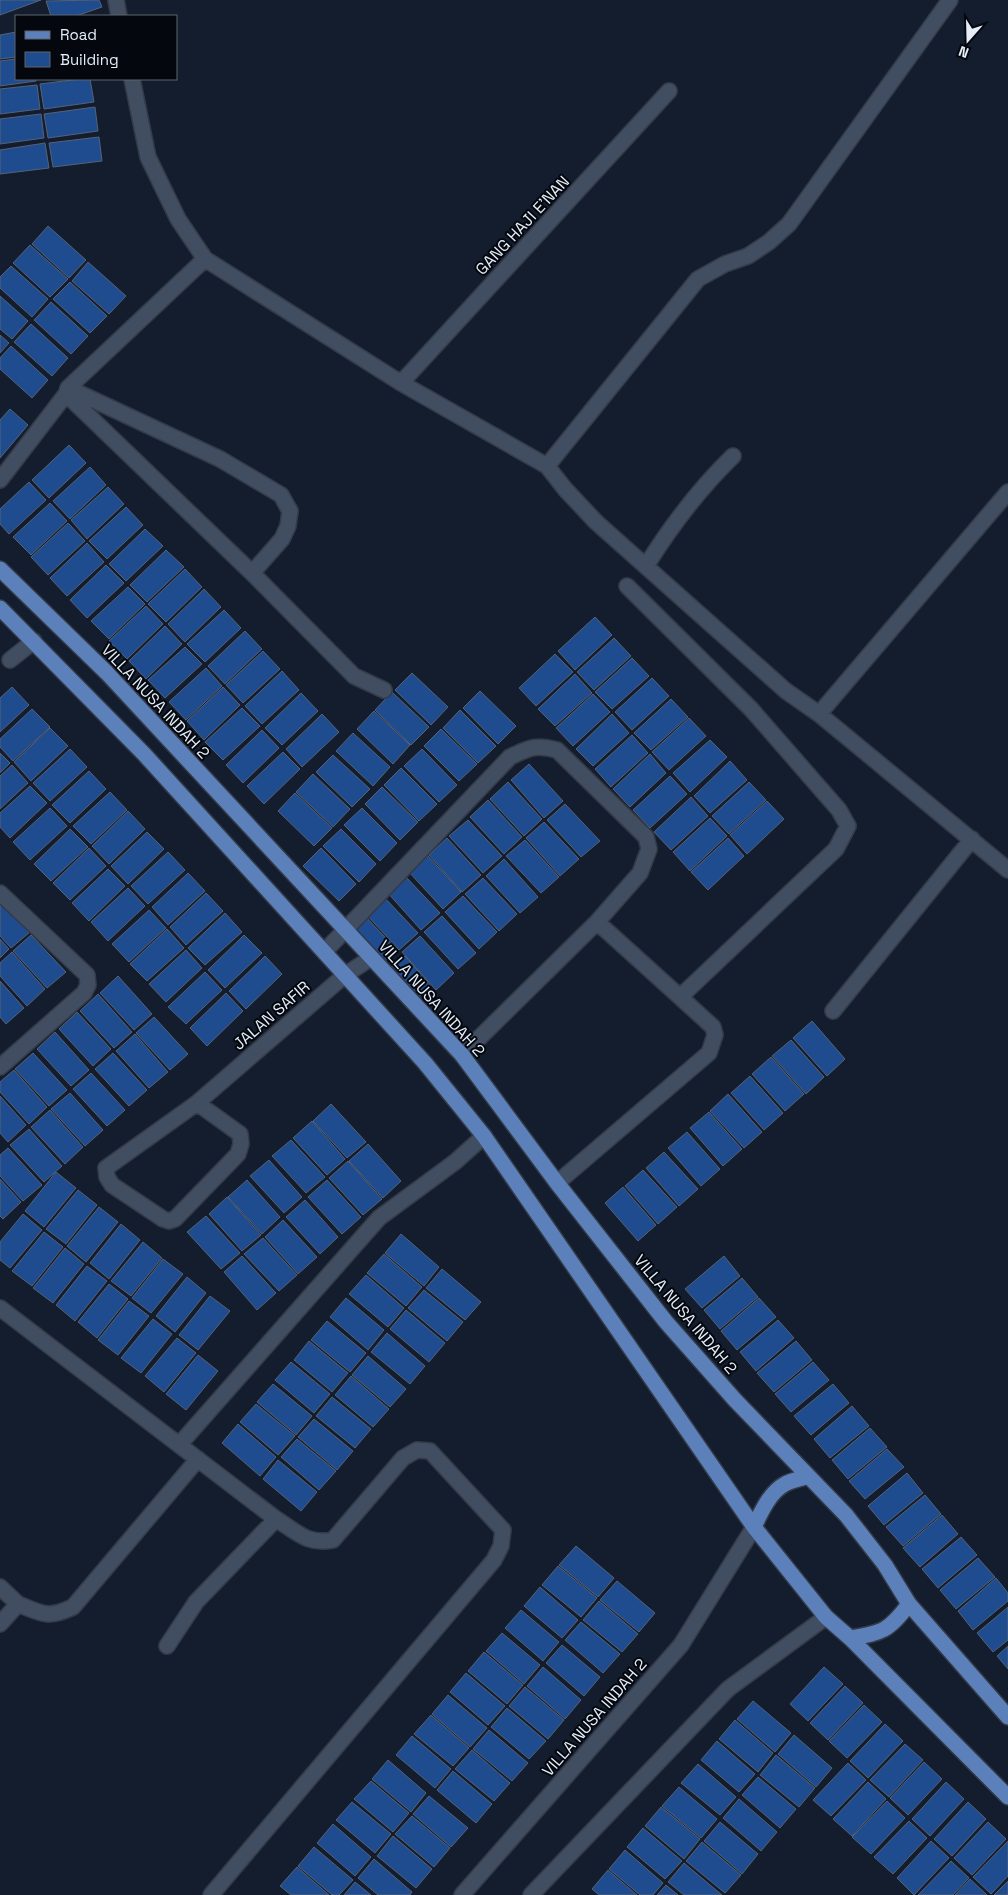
<svg xmlns="http://www.w3.org/2000/svg" width="1008" height="1895" viewBox="0 0 1008 1895" font-family="'Space Grotesk',sans-serif">
<style>
.building{fill:#1f4c8f;stroke:#566276}
.lines{fill:none;stroke-linecap:round;stroke-linejoin:round}
.minor-casing{stroke:#343a47;stroke-width:18}
.major-casing{stroke:#343a47;stroke-width:18}
.minor{stroke:#414d60;stroke-width:15}
.major{stroke:#5c81ba;stroke-width:15}
.labels{text-anchor:middle;stroke-width:4;stroke-linejoin:round;paint-order:stroke}
.street-label{font-size:16px;fill:#e5edf8;stroke:#04080e}
</style>
<rect width="100%" height="100%" fill="#131d2d"/>
<path class="building" d="M0 0H41L0 15Z
M99 0 102 7 76 16H51L46 1Z
M16 32V57L0 59V35Z
M16 59V79H36V81L0 86V61Z
M80 79H90L94 102 44 109 40 84Z
M37 85 40 109 0 114V89Z
M95 107 98 131 48 138 44 114Z
M41 114 44 138 0 144V119Z
M99 137 102 161 53 167 49 143Z
M45 143 49 168 0 174V150Z
M48 226 86 260 69 278 32 244Z
M30 245 68 279 50 297 13 263Z
M88 262 126 296 109 314 72 281Z
M11 266 48 299 32 317 0 288V277Z
M70 282 107 316 90 333 53 299Z
M0 296 28 321 12 339 0 329Z
M51 302 88 336 71 354 34 320Z
M31 324 68 358 52 376 14 342Z
M0 335 9 343 0 353Z
M11 346 48 380 32 398 0 369V358Z
M10 409 28 425 0 458V420Z
M69 445 86 463 49 498 32 480Z
M90 467 106 485 70 519 53 501Z
M29 482 46 500 9 534 0 524V509Z
M108 487 124 504 87 539 71 520Z
M50 503 67 521 31 555 13 537Z
M126 507 143 525 107 559 89 541Z
M68 523 85 541 48 575 31 557Z
M145 529 163 546 126 581 109 564Z
M87 543 104 562 67 596 50 578Z
M166 550 184 567 147 602 130 585Z
M106 565 124 583 87 618 70 600Z
M185 569 202 587 166 622 148 604Z
M128 587 145 604 109 639 91 621Z
M204 589 221 607 185 642 168 624Z
M146 606 163 624 127 659 109 641Z
M224 610 241 628 205 662 187 644Z
M595 617 612 635 575 670 558 651Z
M165 626 182 644 146 679 129 661Z
M245 631 262 649 225 684 208 666Z
M614 638 631 656 594 690 577 672Z
M185 647 202 664 165 698 148 680Z
M263 651 280 669 243 703 226 685Z
M555 654 573 672 536 706 519 688Z
M632 658 649 676 612 709 595 692Z
M206 668 222 686 186 720 169 702Z
M282 671 299 690 262 724 245 706Z
M412 673 448 707 431 725 395 690Z
M575 674 592 693 555 726 538 709Z
M652 678 669 696 632 730 615 712Z
M12 687 29 705 0 732V698Z
M223 687 240 705 204 740 187 721Z
M480 691 516 726 498 744 463 708Z
M392 692 429 727 411 745 375 710Z
M301 693 318 711 282 745 265 728Z
M593 694 610 712 573 746 556 728Z
M671 699 688 717 651 750 634 733Z
M242 708 260 726 223 760 205 742Z
M32 709 50 727 13 761 0 747V739Z
M460 710 496 746 478 763 443 728Z
M374 711 410 745 393 764 357 729Z
M322 714 339 732 302 767 286 749Z
M612 714 629 733 593 766 576 749Z
M689 718 706 736 669 770 652 752Z
M50 728 68 746 31 781 14 762Z
M441 729 477 764 459 781 424 746Z
M262 730 279 748 243 783 226 765Z
M353 733 390 767 373 786 336 751Z
M632 735 648 753 611 787 595 769Z
M710 740 727 757 690 792 673 773Z
M70 749 87 767 50 801 33 783Z
M422 749 457 785 439 802 404 766Z
M283 752 300 769 264 804 247 786Z
M0 753 10 763 0 773Z
M650 754 666 773 630 807 613 789Z
M333 755 370 789 352 807 316 772Z
M730 761 747 780 710 813 694 796Z
M529 764 563 801 544 818 511 780Z
M12 765 28 783 0 809V776Z
M401 768 437 804 419 821 384 785Z
M89 771 106 789 70 823 52 805Z
M313 774 350 809 333 827 296 792Z
M670 776 687 794 650 828 633 810Z
M508 782 542 819 524 836 490 799Z
M749 782 766 800 729 834 712 816Z
M30 786 47 803 10 838 0 827V813Z
M382 787 418 822 400 840 365 804Z
M110 792 127 810 91 844 73 826Z
M295 793 332 828 314 846 278 811Z
M691 797 708 816 671 850 654 832Z
M488 800 522 837 504 854 470 817Z
M767 801 784 819 747 854 730 835Z
M565 804 600 841 581 857 547 820Z
M50 808 67 826 30 860 13 842Z
M362 808 397 843 380 861 344 825Z
M128 811 145 829 109 864 92 846Z
M710 818 727 836 690 871 673 852Z
M468 820 502 856 483 873 449 836Z
M544 822 579 859 560 876 526 838Z
M70 829 88 847 51 881 34 864Z
M341 829 376 864 359 882 323 846Z
M147 832 164 849 128 884 111 866Z
M447 838 481 875 462 892 429 855Z
M728 838 744 856 708 890 691 872Z
M525 840 559 877 541 893 506 856Z
M89 848 106 866 70 900 53 883Z
M321 848 356 884 339 901 303 866Z
M168 852 185 870 148 904 131 886Z
M427 855 461 892 443 909 409 872Z
M504 859 538 897 520 913 486 876Z
M108 869 125 886 89 921 72 903Z
M188 873 205 891 168 925 152 907Z
M405 876 440 913 421 930 387 892Z
M483 878 517 914 499 931 465 894Z
M128 888 145 906 108 941 91 922Z
M206 893 223 911 186 945 170 927Z
M383 896 418 933 399 950 365 913Z
M463 896 497 932 479 949 445 912Z
M0 899 30 932 11 948 0 936Z
M149 910 166 928 129 962 112 944Z
M225 913 242 932 205 965 188 948Z
M442 916 476 953 458 969 424 932Z
M366 917 397 950 381 965 350 932Z
M167 929 184 948 147 981 130 964Z
M31 935 66 972 47 988 13 951Z
M244 935 262 953 225 988 208 970Z
M420 936 454 973 436 990 402 952Z
M0 939 9 949 0 958Z
M186 950 202 968 166 1002 149 984Z
M12 952 45 989 27 1006 0 976V963Z
M265 956 282 974 246 1009 229 991Z
M405 956 431 986 417 999 390 969Z
M205 972 222 990 186 1024 168 1007Z
M118 976 152 1014 134 1030 100 993Z
M0 981 24 1008 6 1024 0 1017Z
M226 993 243 1011 207 1046 190 1028Z
M98 994 132 1032 114 1048 80 1011Z
M77 1012 111 1049 93 1066 59 1029Z
M154 1017 188 1054 170 1070 136 1033Z
M812 1021 845 1059 827 1076 793 1038Z
M55 1032 89 1070 71 1086 37 1049Z
M135 1034 168 1072 149 1088 116 1051Z
M791 1040 824 1077 806 1094 772 1056Z
M33 1053 67 1090 49 1106 15 1069Z
M113 1053 147 1090 129 1106 95 1069Z
M771 1057 804 1094 785 1111 752 1074Z
M14 1070 47 1107 29 1124 0 1092V1082Z
M91 1073 125 1110 107 1126 73 1089Z
M750 1076 783 1113 764 1130 731 1093Z
M70 1093 103 1130 85 1146 51 1109Z
M728 1094 762 1132 744 1148 710 1111Z
M0 1096 26 1125 8 1142 0 1133Z
M331 1104 366 1142 347 1158 313 1121Z
M50 1110 83 1147 65 1164 31 1127Z
M709 1112 742 1149 723 1166 690 1128Z
M312 1121 345 1159 327 1175 293 1138Z
M29 1129 62 1166 44 1182 10 1145Z
M687 1132 720 1169 701 1186 668 1148Z
M291 1140 325 1177 306 1193 272 1156Z
M368 1144 401 1181 383 1198 349 1161Z
M8 1148 42 1185 23 1201 0 1176V1155Z
M664 1152 698 1189 679 1206 646 1168Z
M269 1160 302 1197 284 1213 250 1176Z
M348 1161 382 1199 363 1215 329 1178Z
M643 1170 677 1207 658 1224 625 1186Z
M56 1172 76 1188 44 1227 25 1211Z
M0 1179 21 1202 3 1219 0 1216Z
M247 1180 280 1217 262 1234 228 1197Z
M327 1180 361 1217 342 1234 308 1197Z
M623 1187 656 1225 638 1241 605 1203Z
M78 1190 97 1205 66 1244 46 1229Z
M227 1197 261 1235 242 1251 209 1214Z
M305 1200 338 1237 320 1254 286 1217Z
M99 1207 118 1222 86 1262 67 1246Z
M23 1214 42 1230 10 1268 0 1260V1242Z
M206 1216 240 1253 221 1269 187 1232Z
M283 1220 317 1257 298 1274 265 1237Z
M121 1224 140 1240 109 1279 90 1263Z
M44 1232 63 1247 32 1286 12 1271Z
M401 1234 439 1267 424 1286 385 1253Z
M263 1238 297 1275 279 1291 244 1254Z
M143 1242 162 1258 131 1296 111 1281Z
M65 1248 84 1264 53 1303 33 1288Z
M384 1254 422 1287 406 1306 367 1273Z
M242 1256 276 1293 257 1310 224 1272Z
M724 1256 740 1276 702 1308 685 1289Z
M163 1259 183 1274 151 1313 132 1298Z
M87 1266 107 1281 75 1321 56 1305Z
M442 1269 481 1302 465 1320 426 1288Z
M366 1275 404 1308 388 1327 349 1294Z
M187 1277 206 1293 175 1332 156 1316Z
M742 1278 758 1297 720 1329 704 1310Z
M109 1284 128 1299 97 1338 78 1322Z
M424 1290 463 1322 447 1341 408 1308Z
M210 1296 230 1311 198 1350 179 1335Z
M346 1298 384 1330 368 1350 330 1317Z
M759 1298 776 1317 737 1350 721 1331Z
M129 1301 149 1316 118 1355 98 1340Z
M406 1310 445 1343 429 1362 390 1329Z
M153 1319 172 1334 141 1373 121 1358Z
M778 1320 794 1338 756 1371 740 1352Z
M327 1321 366 1353 350 1372 311 1340Z
M387 1333 425 1366 410 1384 371 1352Z
M177 1338 196 1353 164 1392 145 1376Z
M309 1341 348 1373 332 1392 294 1360Z
M796 1341 812 1360 774 1392 757 1373Z
M198 1355 218 1371 186 1410 166 1394Z
M368 1356 406 1389 390 1407 352 1375Z
M291 1362 330 1394 314 1413 275 1380Z
M813 1362 829 1380 791 1412 775 1394Z
M351 1376 389 1409 373 1427 335 1395Z
M273 1384 312 1416 296 1435 257 1402Z
M833 1384 849 1403 811 1435 794 1416Z
M332 1397 371 1429 355 1448 316 1416Z
M256 1404 295 1436 278 1455 240 1422Z
M852 1406 869 1426 830 1458 814 1439Z
M314 1419 353 1451 337 1470 298 1437Z
M238 1424 276 1457 260 1476 222 1443Z
M870 1428 887 1447 848 1479 832 1460Z
M297 1439 336 1471 319 1490 281 1457Z
M887 1449 904 1467 865 1499 849 1481Z
M278 1460 317 1492 301 1511 263 1479Z
M907 1473 923 1493 884 1525 868 1506Z
M925 1495 941 1514 903 1546 886 1527Z
M942 1515 958 1534 920 1567 903 1548Z
M961 1537 977 1555 938 1588 922 1569Z
M576 1546 614 1578 598 1597 559 1565Z
M978 1558 995 1577 956 1609 940 1590Z
M558 1566 597 1598 581 1617 542 1585Z
M996 1578 1008 1593V1601L973 1630 958 1611Z
M617 1581 655 1613 639 1632 600 1600Z
M540 1587 578 1620 562 1638 524 1606Z
M599 1601 638 1634 622 1652 583 1620Z
M1008 1607V1640L993 1652 977 1633Z
M521 1610 559 1642 543 1661 505 1628Z
M581 1622 620 1654 603 1673 565 1640Z
M502 1633 540 1665 524 1684 486 1651Z
M562 1645 600 1677 584 1696 546 1663Z
M1008 1646V1669L997 1656Z
M484 1652 523 1685 507 1704 468 1671Z
M543 1667 581 1700 565 1719 527 1686Z
M824 1667 843 1684 808 1721 790 1704Z
M466 1673 505 1706 488 1725 450 1692Z
M845 1686 863 1703 828 1740 810 1723Z
M525 1687 564 1720 548 1739 509 1706Z
M448 1695 487 1728 470 1747 432 1714Z
M753 1701 791 1733 775 1752 737 1719Z
M864 1705 882 1722 847 1758 829 1741Z
M507 1708 546 1741 529 1759 491 1727Z
M431 1715 469 1748 453 1766 414 1734Z
M735 1720 773 1753 758 1772 719 1739Z
M885 1724 903 1741 868 1778 850 1761Z
M489 1730 528 1763 512 1781 473 1749Z
M794 1735 832 1768 816 1787 778 1754Z
M412 1736 451 1769 435 1788 396 1755Z
M717 1741 755 1774 739 1792 701 1760Z
M905 1744 923 1760 889 1797 870 1780Z
M472 1750 510 1783 494 1801 455 1769Z
M776 1755 815 1788 799 1807 760 1775Z
M388 1760 426 1793 411 1812 372 1779Z
M924 1762 942 1779 908 1815 890 1798Z
M848 1763 866 1780 831 1816 813 1800Z
M698 1764 736 1797 720 1815 681 1783Z
M453 1771 492 1804 476 1823 437 1790Z
M758 1777 796 1809 780 1828 742 1795Z
M371 1781 409 1813 393 1832 354 1799Z
M868 1782 886 1799 852 1836 833 1819Z
M946 1782 964 1799 930 1836 912 1819Z
M679 1787 717 1819 701 1838 662 1806Z
M429 1796 468 1828 451 1847 413 1814Z
M739 1799 777 1832 761 1851 723 1818Z
M887 1801 905 1818 871 1854 852 1837Z
M352 1802 391 1834 375 1853 336 1820Z
M968 1802 986 1819 952 1856 934 1839Z
M661 1807 700 1839 684 1859 645 1826Z
M412 1816 450 1848 434 1867 395 1834Z
M909 1821 927 1838 893 1874 874 1857Z
M720 1822 758 1854 742 1874 704 1841Z
M988 1822 1006 1839 972 1875 954 1858Z
M333 1824 371 1857 355 1876 317 1843Z
M643 1828 682 1861 665 1879 627 1847Z
M393 1836 432 1869 416 1888 377 1856Z
M931 1841 949 1858 914 1895 897 1878Z
M1008 1841V1876L991 1894 973 1877Z
M702 1842 741 1875 725 1893 686 1861Z
M314 1847 353 1880 339 1895H332L298 1866Z
M625 1850 663 1883 653 1895H640L609 1869Z
M374 1859 412 1892 410 1895H378L358 1878Z
M951 1861 969 1878 953 1895H918Z
M684 1863 722 1895H684L668 1882Z
M297 1867 329 1895H291L280 1886Z
M608 1870 637 1895H599L592 1889Z
M970 1879 987 1895H955Z
M1008 1881V1895H994Z
M355 1882 371 1895H344Z
M666 1885 678 1895H657Z"/>
<g class="lines">
<defs>
<path id="minor" d="M116 0 119 16
M132 79 148 157 178 219 205 259 401 383 547 466 565 489 596 522 786 691 819 714 1008 870
M401 383 669 91
M68 388 220 459 281 495 290 511 288 526 282 539 252 573
M66 394 252 573 354 676 384 690
M547 466 698 279 725 264 748 256 769 242 789 224 950 0
M0 480 66 394 68 388 205 259
M646 566C671 526 699 489 733 456
M10 660 34 641
M819 714 1008 492
M0 893 87 975 88 985 84 993 0 1067
M597 922 680 997 836 849 848 826 839 810 751 709 627 586
M325 951 510 757C529 748 535 744 557 750L646 837 649 849 640 873 597 922 462 1055
M833 1011 972 839
M197 1103 106 1168 107 1177 112 1185 163 1219 169 1221 175 1219 238 1154 241 1144 240 1134 197 1103 345 975 371 958
M557 1183 709 1053 715 1035 713 1027 680 997
M0 1308 276 1519C297 1532 307 1545 333 1540L403 1458 417 1450 430 1451 503 1530 501 1546 494 1560 211 1895
M179 1445 379 1218 455 1162 484 1136
M0 1587 18 1604
M0 1624 18 1604C43 1614 47 1619 73 1607L198 1459
M167 1646 196 1602 276 1519
M462 1895 681 1645 754 1527
M531 1895 728 1689 826 1617"/>
<path id="major" d="M0 569 107 673 462 1055 557 1183 666 1322 735 1400 846 1515 885 1565 909 1604 1008 1717
M0 608 144 754 425 1063 484 1136 754 1527 826 1617 850 1638 1008 1797
M754 1527C761 1512 770 1492 785 1484 792 1480 801 1479 808 1476
M850 1638C882 1633 889 1631 909 1604"/>
</defs>
<use href="#minor" class="minor-casing"/>
<use href="#major" class="major-casing"/>
<use href="#minor" class="minor"/>
<use href="#major" class="major"/>
</g>
<g class="labels">
<g class="street-label">
<text transform="translate(522 225) rotate(-47)" y="6">GANG HAJI E'NAN</text>
<text transform="translate(156 701) rotate(47)" y="6">VILLA NUSA INDAH 2</text>
<text transform="translate(432 998) rotate(48)" y="6">VILLA NUSA INDAH 2</text>
<text transform="translate(271 1015) rotate(-41)" y="6">JALAN SAFIR</text>
<text transform="translate(686 1314) rotate(50)" y="6">VILLA NUSA INDAH 2</text>
<text transform="translate(594 1717) rotate(-49)" y="6">VILLA NUSA INDAH 2</text>
</g>
</g>
<rect x="15" y="15" width="162" height="65" fill="#04080e" stroke="#5e646c"/>
<rect x="25" y="31" width="25" height="8" fill="#5c81ba" stroke="#5e646c"/>
<text x="60" y="40" font-size="15" fill="#e5edf8">Road</text>
<rect x="25" y="52" width="25" height="15" fill="#1f4c8f" stroke="#5e646c"/>
<text x="60" y="65" font-size="15" fill="#e5edf8">Building</text>
<g transform="translate(968 40) rotate(200)" stroke="#04080e" stroke-width="4" paint-order="stroke">
<path d="M0-4L9 19L0 12L-9 19Z" fill="#e5edf8"/>
<text y="-8" font-size="14" font-weight="bold" text-anchor="middle" fill="#e5edf8">N</text>
</g>
</svg>
